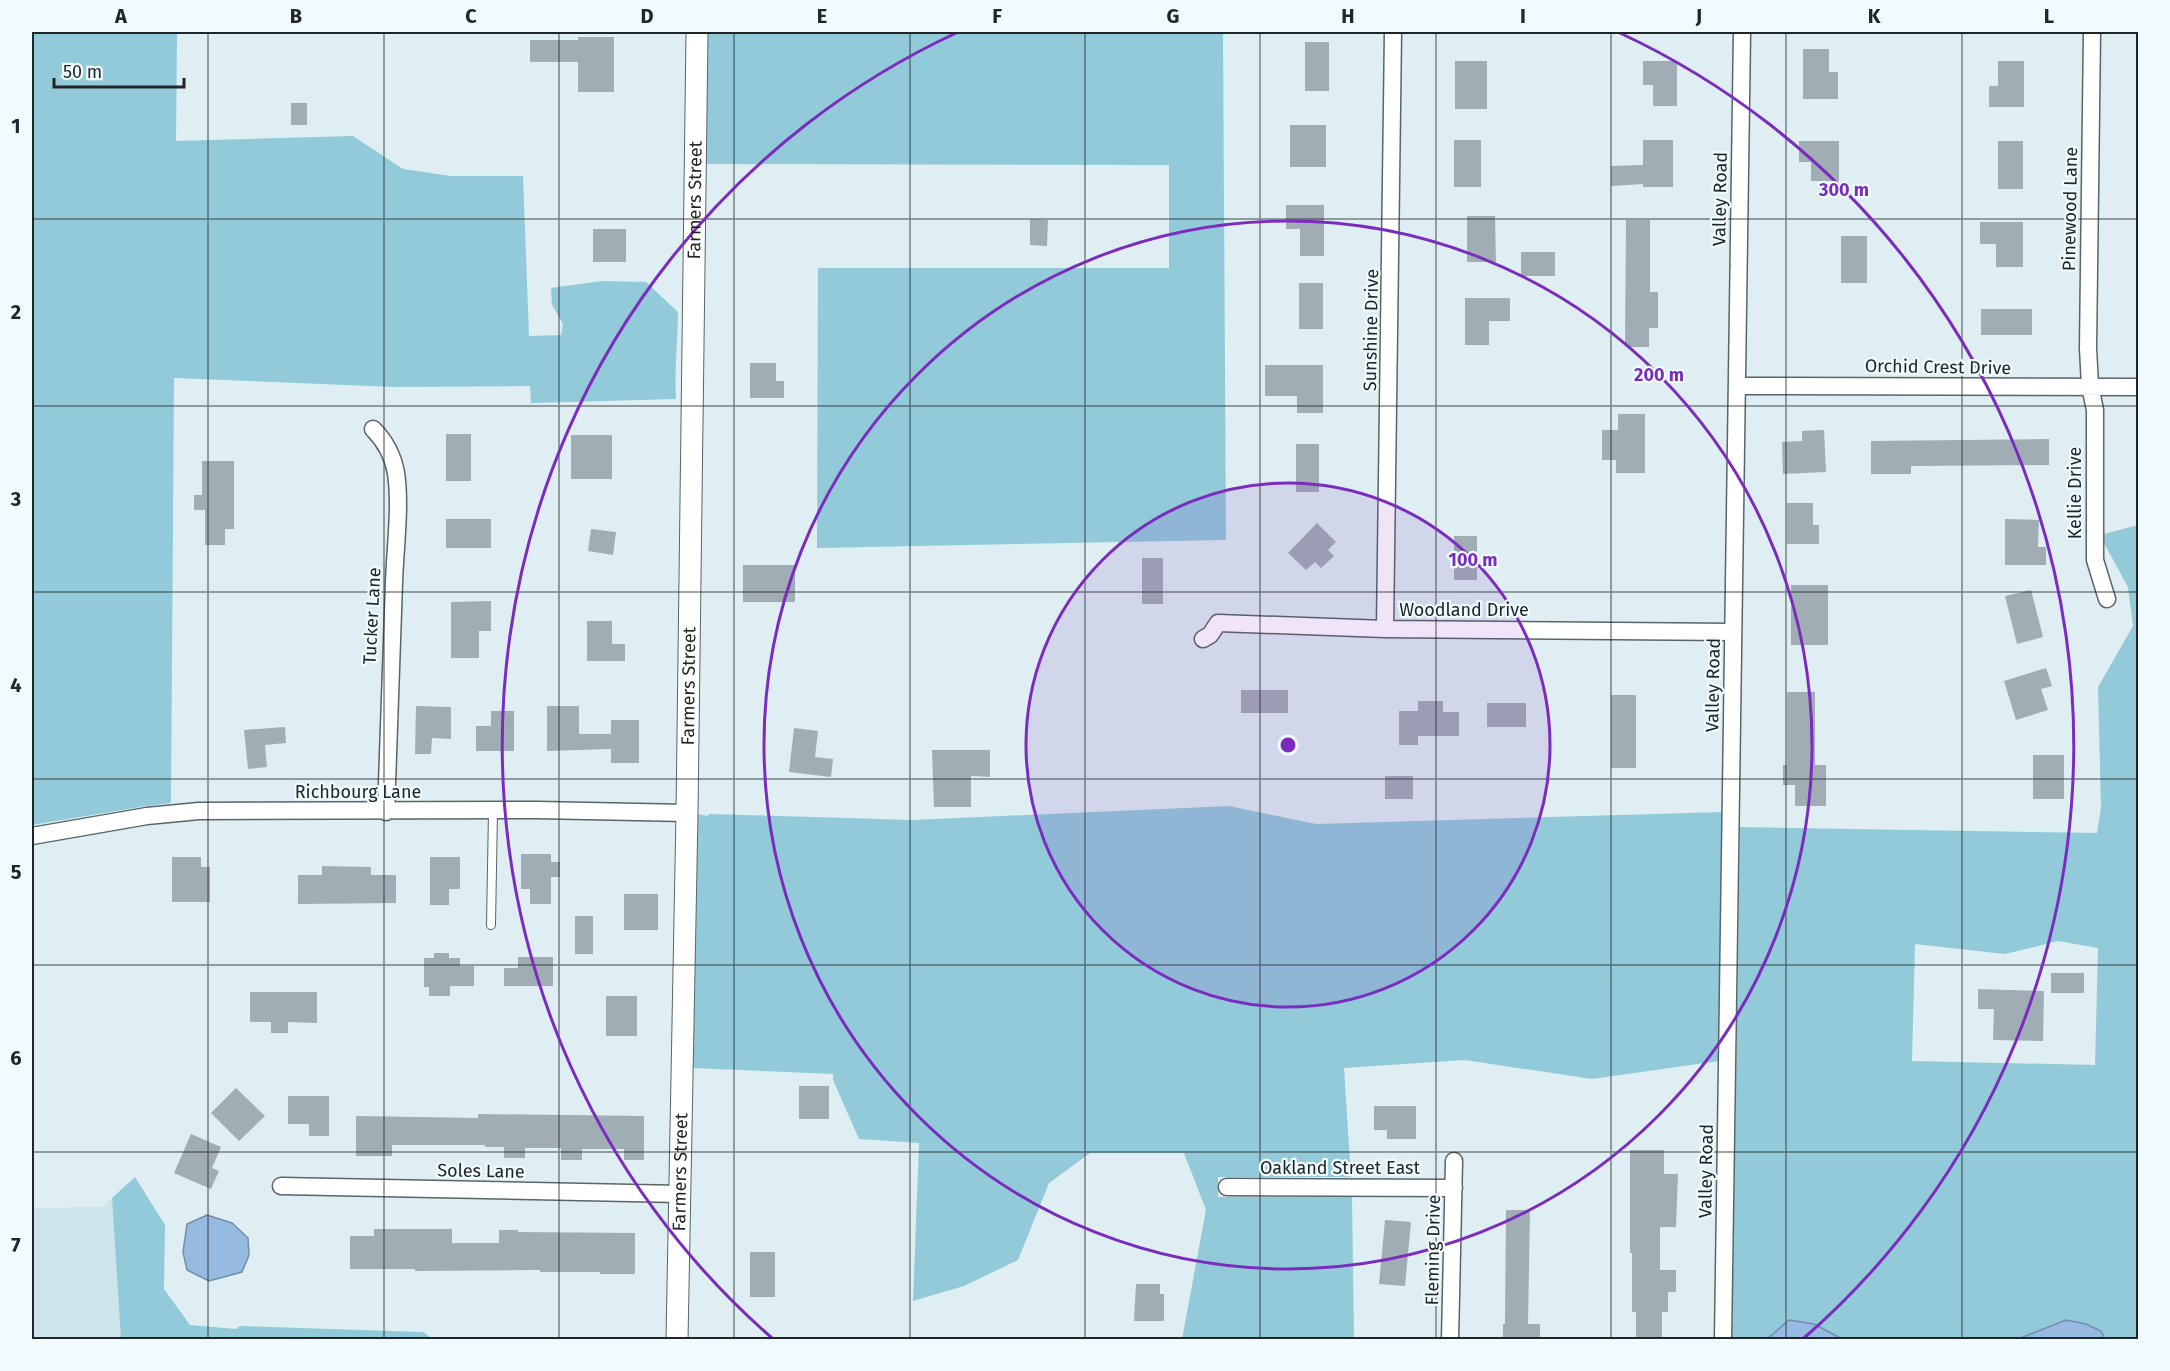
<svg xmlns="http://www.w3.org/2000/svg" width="2170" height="1371" viewBox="0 0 2170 1371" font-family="'Fira Sans',sans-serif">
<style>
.built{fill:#cce4ea}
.green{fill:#92cad9;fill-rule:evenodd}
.water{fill:#96bae2;stroke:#738eaa;stroke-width:1.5}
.building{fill:#a1adb4}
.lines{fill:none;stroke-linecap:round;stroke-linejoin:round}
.service-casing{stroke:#586569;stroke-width:10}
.minor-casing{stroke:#586569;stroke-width:19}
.tertiary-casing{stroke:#586569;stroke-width:23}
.service{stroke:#fff;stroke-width:8}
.minor{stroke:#fff;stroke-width:16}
.tertiary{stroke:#fff;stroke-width:21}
.grid{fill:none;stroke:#202627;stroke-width:1.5;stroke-opacity:0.55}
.ring{fill:none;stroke:#7b2cbf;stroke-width:3}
.labels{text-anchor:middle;stroke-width:4.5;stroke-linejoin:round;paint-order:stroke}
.street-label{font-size:18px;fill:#202627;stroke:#effbfe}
.centre{fill:#7b2cbf;stroke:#effbfe;stroke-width:3}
.ring-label{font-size:18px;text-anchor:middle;font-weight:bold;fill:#7b2cbf;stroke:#effbfe;stroke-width:4.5;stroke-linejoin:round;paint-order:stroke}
.neatline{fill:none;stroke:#202627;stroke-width:2}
.grid-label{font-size:20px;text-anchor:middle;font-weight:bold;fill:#202627}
</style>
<rect width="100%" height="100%" fill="#dfeef2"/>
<path class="built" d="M112 1198 121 1339H32V1208L102 1207Z"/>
<path class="green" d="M32 32H177L176 141 353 136 403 169 451 176H523L529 336 561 335 563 324 552 305 551 288 602 281 646 282 678 312C678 342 674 369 676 399L531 403 530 386 394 387 174 378 171 803 146 806 32 825Z
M706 32H1223L1226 540 817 548 818 268H1169V165L704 164Z
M2138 525V1339H2105L2101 1331 2086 1324 2066 1320 2018 1339H1842L1814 1324 1789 1320 1767 1339 1732 1340 1740 827 2097 833 2101 808 2098 687 2133 626 2128 587 2104 543V534ZM2058 941 2098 948 2095 1065 1912 1061 1915 944 2005 954Z
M1229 806 1316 824 1723 812 1719 1061 1592 1079 1465 1060 1344 1068 1351 1177H1218V1197H1352L1354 1339H1182L1206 1210 1184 1153H1090L1049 1183 1018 1260 964 1286 913 1301 919 1143 859 1139 833 1080V1074L691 1068 696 814 708 816 709 814 913 820Z
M135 1177 165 1225 164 1289 190 1325 236 1329 240 1326 423 1332 433 1339H121L112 1198Z"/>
<path class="water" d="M207 1215 232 1223 248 1238 249 1255 242 1272 209 1281 187 1270 183 1252 187 1224Z
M1789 1320 1814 1324 1842 1339H1767Z
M2066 1320 2086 1324 2101 1331 2105 1339H2018Z"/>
<path class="building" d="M578 37H614V92H578V62H530V40H578Z
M1305 42H1329V91H1305Z
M1803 49H1829V72H1838V99H1803Z
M1455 61H1487V109H1455Z
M1643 61H1677V106H1653V85H1643Z
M1998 61H2024V107H1989V86H1998Z
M291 103H307V125H291Z
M1290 125H1326V167H1290Z
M1454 140H1481V187H1454Z
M1643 140H1673V187H1643V184L1611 186V166L1643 165Z
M1799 141H1839V181H1811V162H1799Z
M1998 141H2023V189H1998Z
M1286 205H1324V256H1300V229H1286Z
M1467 216H1495L1496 262H1467Z
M1030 219 1048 220 1047 246 1030 245Z
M1626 220H1650V292H1658V328H1649V347H1625Z
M1980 222H2023V267H1996V244H1980Z
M593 229H626V262H593Z
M1841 236H1867V283H1841Z
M1521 252H1555V276H1521Z
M1299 283H1323V329H1299Z
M1465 298H1510V321H1489V345H1465Z
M1981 309H2032V335H1981Z
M750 363H776V381H784V398H750Z
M1265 365H1323V413H1297V396H1265Z
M1618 414H1645V473H1616V460H1602V430H1618Z
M1824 430 1826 472 1783 474 1782 442 1802 441V431Z
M446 434H471V481H446Z
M571 435H612V479H571Z
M2049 439V465L1911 466V474H1871V441Z
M1296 444H1319V492H1296Z
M202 461H234V529H225V545H205V510H194V495H202Z
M1787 503H1813V525H1819V544H1787Z
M446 519H491V548H446Z
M2005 519 2039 520 2038 547H2046V565H2005Z
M1317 523 1336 542 1328 550 1334 556 1321 568 1315 562 1306 570 1288 553Z
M591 529 616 532 613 555 588 551Z
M1454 536H1477V580H1454Z
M1142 558H1163V604H1142Z
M743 565H795V602H743Z
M1791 585H1828V645H1791Z
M2031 590 2043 637 2017 644 2005 596Z
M491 601V631H479V658H451V602Z
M587 621H612V644H625V661H587Z
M2046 668 2052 686 2041 689 2048 710 2016 720 2004 681Z
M1241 690H1288V713H1241Z
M1787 692H1815V765H1826V806H1795V785H1783V765H1787Z
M1611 695H1636V768H1611Z
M1418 701H1443V712H1459V736H1418V745H1399V711H1418Z
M1487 703H1526V727H1487Z
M416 706 451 707V739L432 738 431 754H415Z
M547 706H579V734H611V720H639V763H611V749L547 751Z
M491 711H514V751H476V726H491Z
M285 727 286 743 265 745 267 767 248 769 244 730Z
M794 728 818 731 815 757 833 759 831 777 789 772Z
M932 750H990V777L971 776V807H934Z
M2033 755H2064V799H2033Z
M1385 776H1413V799H1385Z
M521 854H551V862H560V877H551V904H530V889H521Z
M172 857H201V867H210V902H172Z
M430 857H460V889H449V905H430Z
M322 866 371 867V875H396V903L298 904V875H322Z
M624 894H658V930H624Z
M575 916H593V954H575Z
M434 953H449V958H460V966H474V986H450V996H429V987H424V958H434Z
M518 957H553V986H504V968H518Z
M2051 973H2084V993H2051Z
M1978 989 2044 991 2043 1041 1993 1040 1994 1009H1978Z
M250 992H317V1023L288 1022V1033H271V1022H250Z
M606 996H637V1036H606Z
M799 1086H829V1119H799Z
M236 1088 265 1116 239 1141 211 1113Z
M288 1096H329V1136H309V1124H288Z
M1374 1106H1416V1139H1387V1130H1374Z
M478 1114 644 1116V1160H624V1149H582V1160H561V1148H525V1158H504V1147H485V1145H392V1156H356V1116L478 1118Z
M191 1134 221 1147 212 1168 219 1171 211 1189 174 1173Z
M1630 1150H1664V1174H1678L1676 1227H1660V1270H1676V1292H1668V1312H1662V1340H1636V1312H1632V1253H1630Z
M1506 1210H1530L1528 1324H1540V1340H1503V1324H1505Z
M1385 1220 1411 1222 1405 1286 1379 1284Z
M374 1229H452V1243H499V1230H518V1232L635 1233V1274H600V1272H540V1270L415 1271V1269H350V1236H374Z
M750 1252H775V1297H750Z
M1136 1284H1160V1294H1164V1321H1134Z"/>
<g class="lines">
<defs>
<path id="service" d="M491 925 493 811"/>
<path id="minor" d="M2092 32 2088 348 2090 386 2095 410V560L2107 599
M1737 386 2138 387
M373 429C385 441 393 456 396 473 401 507 395 548 394 583 391 659 388 735 386 812
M1385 629 1393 32
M1203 639 1210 635 1218 623 1385 629 1733 632
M32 836 147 816 199 811 537 810 687 813
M281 1186 680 1194
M1227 1187 1454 1188
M1450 1340 1454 1161
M1723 1340 1742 32"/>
<g id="tertiary">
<path id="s1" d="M677 1340 687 813 697 32"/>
</g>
</defs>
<use href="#service" class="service-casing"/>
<use href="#minor" class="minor-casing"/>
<use href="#tertiary" class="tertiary-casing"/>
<use href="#service" class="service"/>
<use href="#minor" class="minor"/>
<use href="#tertiary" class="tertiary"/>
</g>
<path class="grid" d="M208 32V1340M384 32V1340M559 32V1340M734 32V1340M910 32V1340M1085 32V1340M1260 32V1340M1436 32V1340M1611 32V1340M1786 32V1340M1962 32V1340M32 219H2138M32 406H2138M32 592H2138M32 779H2138M32 965H2138M32 1152H2138"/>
<circle cx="1288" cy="745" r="262" fill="#7b2cbf" fill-opacity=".12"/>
<g class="ring">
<circle cx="1288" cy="745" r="262"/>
<circle cx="1288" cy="745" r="524"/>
<path d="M772 1338A786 786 0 0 1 956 33M1620 33A786 786 0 0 1 1804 1338"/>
</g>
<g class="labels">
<g class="street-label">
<text transform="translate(1720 199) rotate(-89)" y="6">Valley Road</text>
<text dy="6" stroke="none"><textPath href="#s1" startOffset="1140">Farmers Street</textPath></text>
<text transform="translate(2070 209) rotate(-89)" y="6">Pinewood Lane</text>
<text transform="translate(1371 330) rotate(-89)" y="6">Sunshine Drive</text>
<text transform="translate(1938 367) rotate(1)" y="6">Orchid Crest Drive</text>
<text transform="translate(2075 493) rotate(-90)" y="6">Kellie Drive</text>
<text x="1464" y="616">Woodland Drive</text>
<text transform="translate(372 616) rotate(-87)" y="6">Tucker Lane</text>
<text transform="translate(1713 685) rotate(-89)" y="6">Valley Road</text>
<text dy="6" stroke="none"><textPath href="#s1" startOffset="654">Farmers Street</textPath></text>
<text x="358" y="798">Richbourg Lane</text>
<text x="1340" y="1174">Oakland Street East</text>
<text transform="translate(481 1171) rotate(1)" y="6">Soles Lane</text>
<text dy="6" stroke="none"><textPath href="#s1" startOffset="168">Farmers Street</textPath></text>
<text transform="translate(1706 1171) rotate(-89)" y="6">Valley Road</text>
<text transform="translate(1433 1250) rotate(-89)" y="6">Fleming Drive</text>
</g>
</g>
<circle cx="1288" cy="745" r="9" class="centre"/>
<g class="ring-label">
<text x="1844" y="196">300 m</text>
<text x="1659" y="381">200 m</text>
<text x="1473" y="566">100 m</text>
</g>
<rect width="2170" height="1371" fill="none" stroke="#effbfe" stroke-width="66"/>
<path d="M54 78v9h130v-9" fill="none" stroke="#202627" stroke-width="3"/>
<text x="63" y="78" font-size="18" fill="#202627" stroke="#effbfe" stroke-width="4.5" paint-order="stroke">50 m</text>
<rect x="33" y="33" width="2104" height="1305" class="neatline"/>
<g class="grid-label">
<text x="121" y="23">A</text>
<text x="296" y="23">B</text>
<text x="471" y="23">C</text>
<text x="647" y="23">D</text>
<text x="822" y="23">E</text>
<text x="997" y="23">F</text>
<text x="1173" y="23">G</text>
<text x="1348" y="23">H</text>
<text x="1523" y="23">I</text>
<text x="1699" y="23">J</text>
<text x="1874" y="23">K</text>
<text x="2049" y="23">L</text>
<text x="16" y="133">1</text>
<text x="16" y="319">2</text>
<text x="16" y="506">3</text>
<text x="16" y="692">4</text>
<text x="16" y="879">5</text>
<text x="16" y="1065">6</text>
<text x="16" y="1252">7</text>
</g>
</svg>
